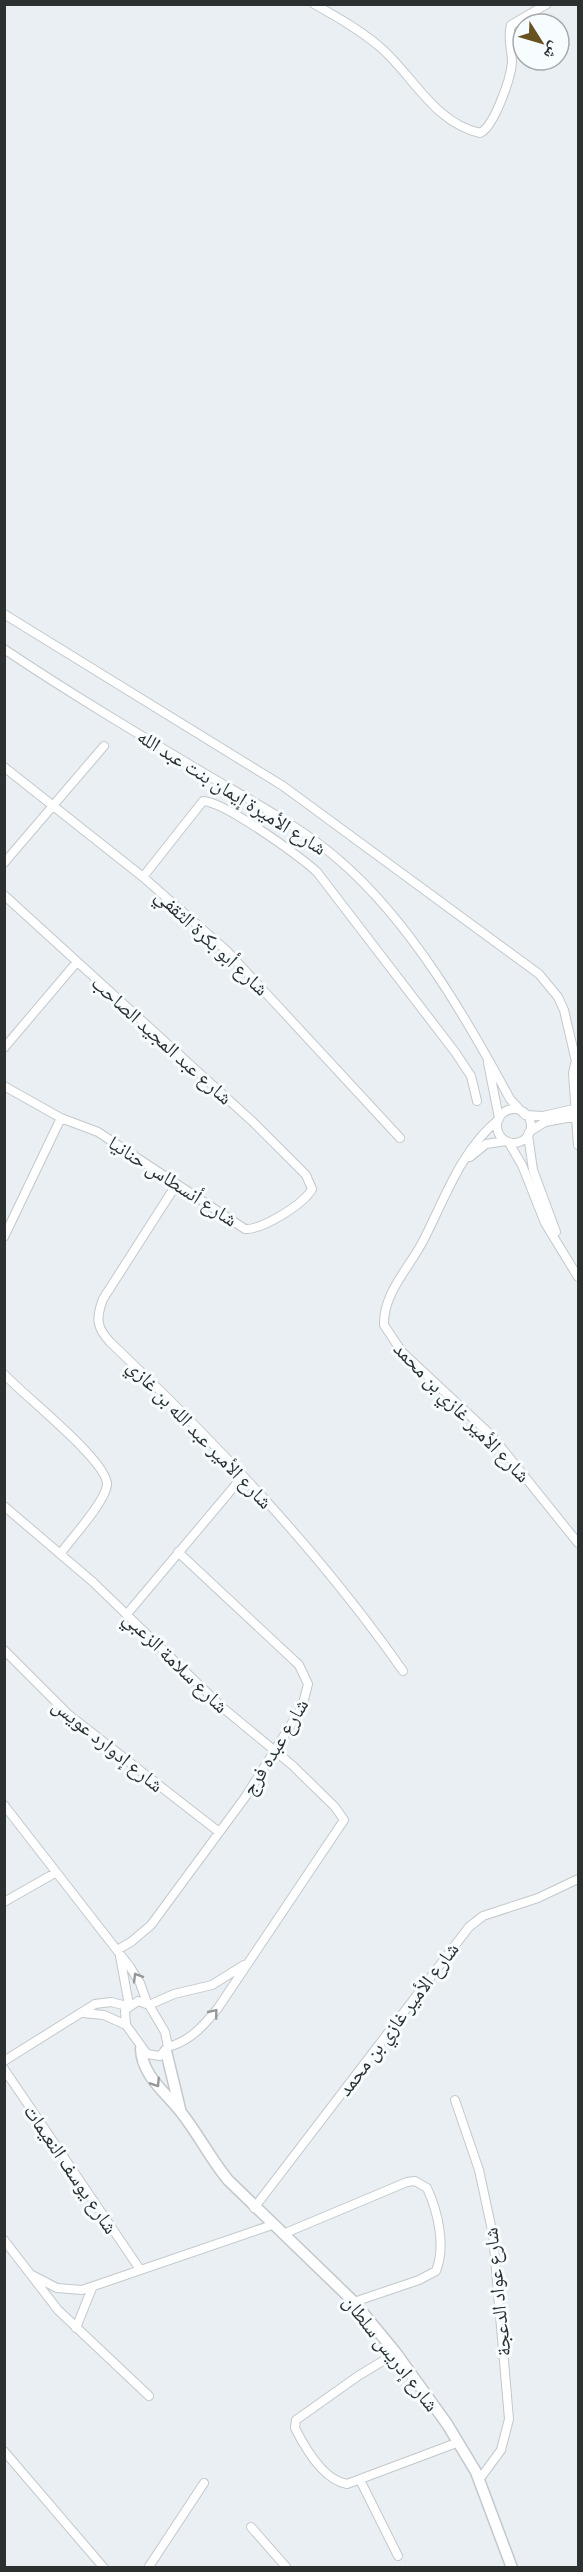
<svg xmlns="http://www.w3.org/2000/svg" width="583" height="2572" viewBox="0 0 583 2572" font-family="Literata,'Noto Naskh Arabic',serif">
<style>
.lines{fill:none;stroke-linecap:round;stroke-linejoin:round}
.minor-casing{stroke:#c2c8cb;stroke-width:10}
.tertiary-casing{stroke:#c2c8cb;stroke-width:13}
.minor{stroke:#fff;stroke-width:8}
.tertiary{stroke:#fff;stroke-width:10}
.oneway{stroke:#969898}
.labels{text-anchor:middle;stroke-width:6;stroke-linejoin:round;paint-order:stroke}
.street-label{font-size:20px;fill:#2d3031;stroke:#f7fcff}
</style>
<rect width="100%" height="100%" fill="#e9eff2"/>
<g class="lines">
<defs>
<path id="minor" d="M314 4C337 17 360 30 380 47 412 74 434 123 480 133 494 127 511 78 512 62 512 50 507 37 511 25L547 4
M4 614 283 786 539 974 558 997 564 1010 578 1070
M4 649C71 694 140 735 209 776 253 802 300 826 339 860 410 921 466 1017 510 1099L522 1112
M4 767 143 877 226 950 400 1138
M4 863 104 746
M143 877 203 801C225 802 298 855 317 872L455 1052 471 1076 477 1101
M4 895 253 1122 306 1175 312 1189C304 1204 262 1230 245 1229L98 1132 61 1118 4 1086
M4 1048 76 963
M488 1063 499 1118
M575 1064 573 1073 578 1145
M497 1126a17 17 0 1 1 34 0a17 17 0 1 1-34 0Z
M525 1115 543 1116 578 1108
M499 1119C460 1151 445 1199 422 1243 408 1269 383 1294 384 1325L402 1352 492 1436 578 1543
M529 1132 545 1122 578 1116
M528 1135 533 1170 556 1232
M509 1143 522 1165 545 1223 578 1277
M470 1157 486 1144 506 1141
M176 1185 103 1299C96 1318 96 1327 110 1342 216 1443 319 1551 403 1671
M4 1237 61 1118
M4 1374C23 1395 109 1462 107 1485 105 1502 71 1539 60 1554
M4 1506 93 1582 223 1708 292 1765 335 1807 344 1820 218 2008C204 2025 191 2041 168 2047
M127 1614 243 1476
M4 1650 69 1715 219 1832
M4 1805 130 1967 140 1983 147 2003
M4 1902 55 1873
M117 1950 131 1942 151 1925 246 1796 302 1707 308 1684 299 1665 178 1552
M120 1956 129 2005
M138 2001 149 2005 165 2032 168 2047 160 2056 147 2054 126 2025 125 2010Z
M149 2005 174 1994 212 1985 244 1965
M83 2013 104 2015 126 2025
M4 2061 95 2004 111 2002 127 2006
M4 2069 139 2268
M455 2100 479 2170 493 2235 509 2419 501 2450 479 2480
M254 2208 469 1927 483 1916 538 1898 578 1879
M283 2234 407 2182 415 2181 427 2188C438 2212 446 2246 436 2271L419 2280 354 2302
M4 2240 58 2310 149 2396
M30 2274 57 2288 82 2290 272 2225
M76 2328 92 2288
M396 2353 358 2376 296 2420 295 2428C305 2448 323 2480 347 2484L459 2442
M4 2451 104 2568
M360 2480 398 2556
M251 2527 287 2568
M148 2568 204 2483"/>
<path id="tertiary" d="M141 2049C142 2075 165 2092 180 2111 197 2132 210 2158 228 2180L354 2302 396 2353 447 2424 476 2472 512 2568
M166 2051 180 2109"/>
</defs>
<use href="#minor" class="minor-casing"/>
<use href="#tertiary" class="tertiary-casing"/>
<use href="#minor" class="minor"/>
<use href="#tertiary" class="tertiary"/>
</g>
<defs><path id="oneway-chevron" d="M-2-3.5L2.5 0L-2 3.5" fill="none" stroke-width="1.6" stroke-linecap="round" stroke-linejoin="round" transform="scale(1.5)"/></defs>
<g class="oneway">
<use href="#oneway-chevron" transform="translate(137 1977) rotate(-121)"/>
<use href="#oneway-chevron" transform="translate(214 2013) rotate(-51)"/>
<use href="#oneway-chevron" transform="translate(156 2083) rotate(57)"/>
</g>
<g class="labels">
<g class="street-label">
<text transform="translate(232 792) rotate(32)" y="7">شارع الأميرة إيمان بنت عبد الله</text>
<text transform="translate(212 942) rotate(43)" y="7">شارع أبو بكرة الثقفي</text>
<text transform="translate(162 1040) rotate(42)" y="7">شارع عبد المجيد الصاحب</text>
<text transform="translate(173 1181) rotate(33)" y="7">شارع أنسطاس حنانيا</text>
<text transform="translate(462 1412) rotate(46)" y="7">شارع الأمير غازي بن محمد</text>
<text transform="translate(200 1434) rotate(46)" y="7">شارع الأمير عبد الله بن غازي</text>
<text transform="translate(176 1662) rotate(44)" y="7">شارع سلامة الزعبي</text>
<text transform="translate(108 1745) rotate(39)" y="7">شارع إدوارد عويس</text>
<text transform="translate(275 1747) rotate(-59)" y="7">شارع عبده فرج</text>
<text transform="translate(398 2019) rotate(-53)" y="7">شارع الأمير غازي بن محمد</text>
<text transform="translate(71 2169) rotate(56)" y="7">شارع يوسف النعيمات</text>
<text transform="translate(497 2292) rotate(-96)" y="7">شارع عواد الدعجة</text>
<text transform="translate(391 2353) rotate(52)" y="7">شارع إدريس سلطان</text>
</g>
</g>
<rect width="583" height="2572" fill="none" stroke="#2d3031" stroke-width="12"/>
<g transform="translate(541 42) rotate(127)"><circle r="28" fill="#f7fcff" stroke="#a6aaad" stroke-width="1.5"/>
<path d="M0-4.5L10 22L0 15L-10 22Z" fill="#695222"/>
<text y="-9" font-size="16" font-weight="bold" text-anchor="middle" fill="#2d3031">ش</text>
</g>
</svg>
